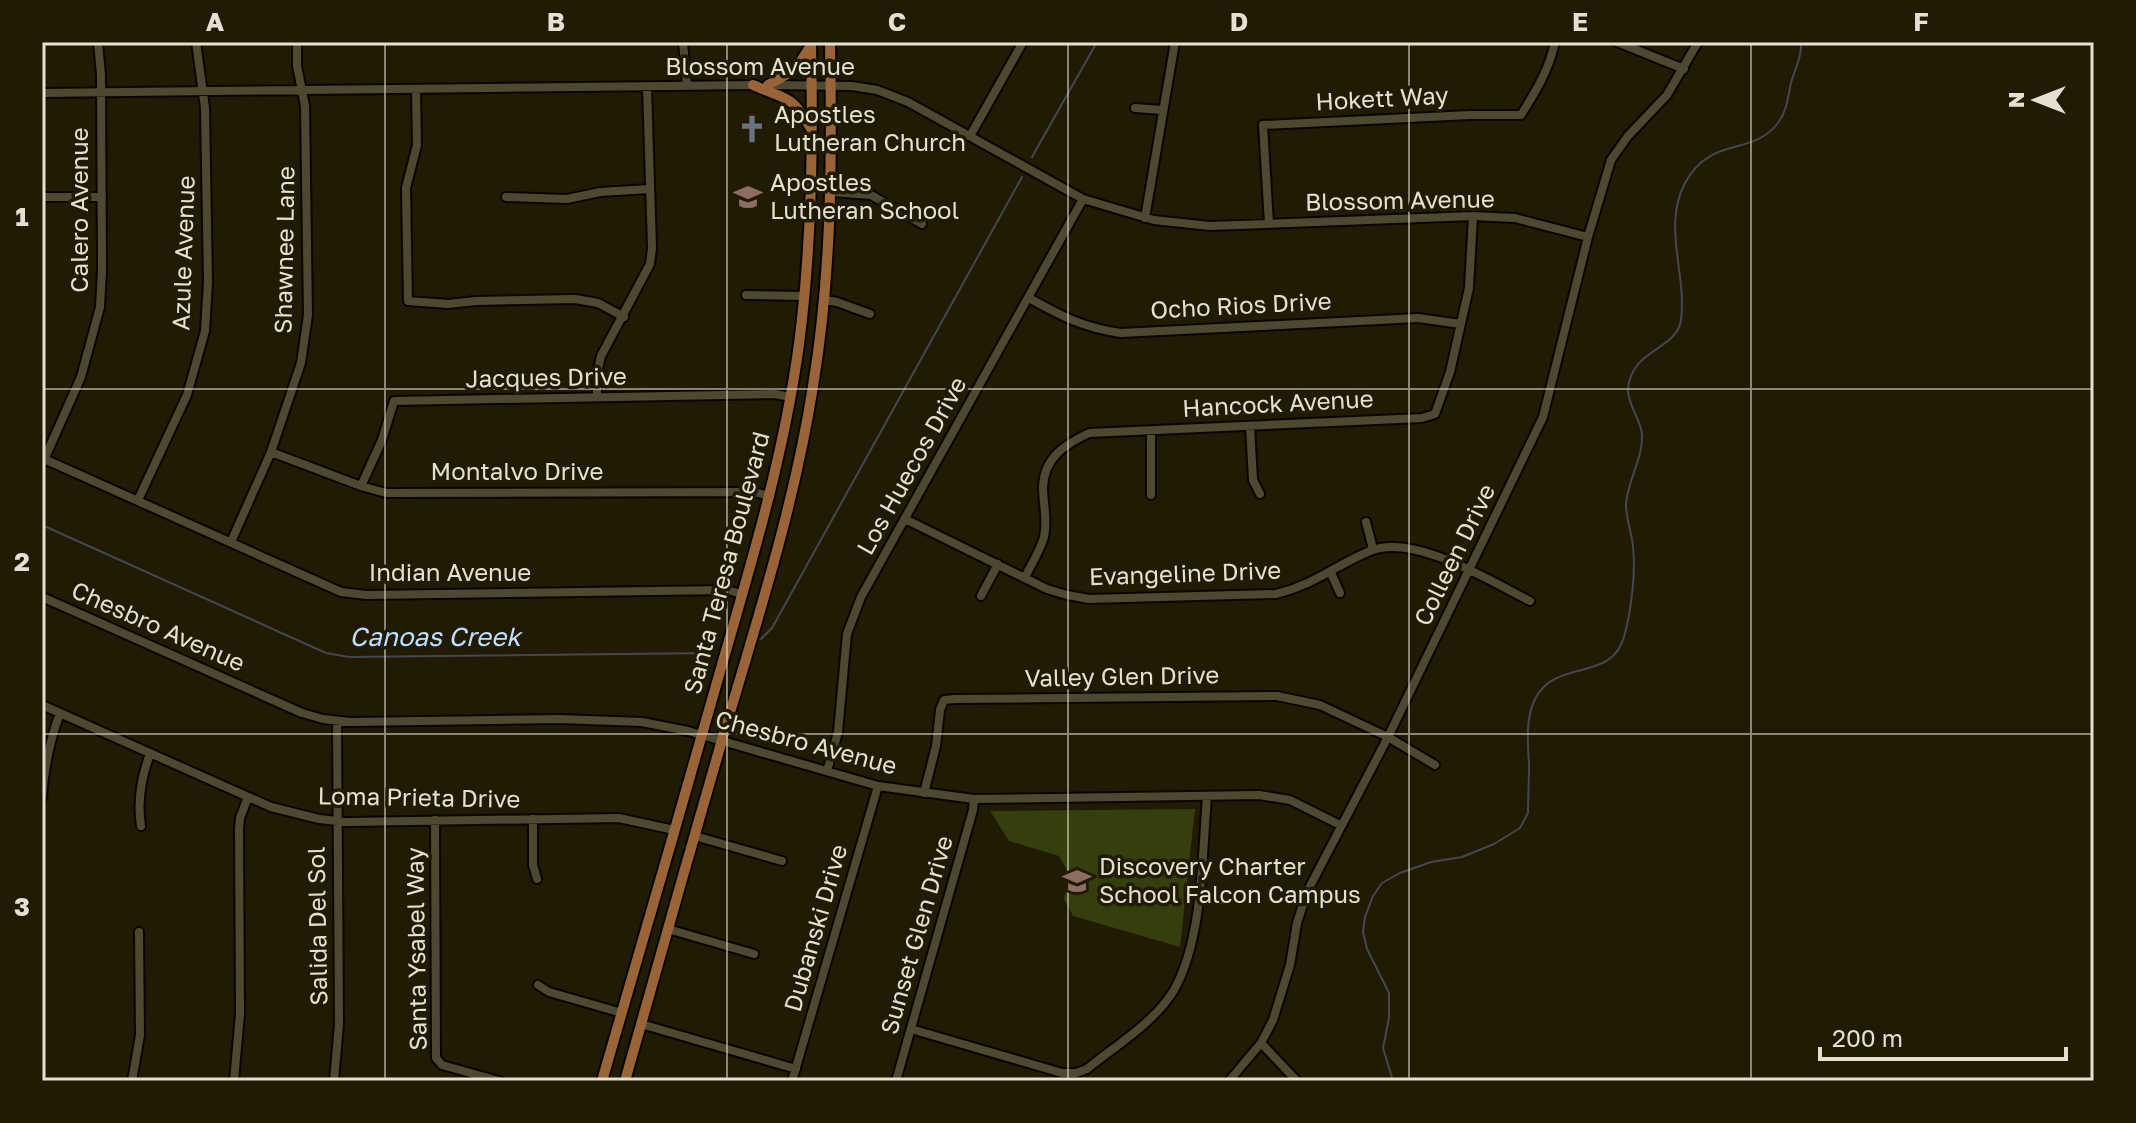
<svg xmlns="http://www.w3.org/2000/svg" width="2136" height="1123" viewBox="0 0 2136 1123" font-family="'Golos Text',sans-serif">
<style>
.green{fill:#353e0d}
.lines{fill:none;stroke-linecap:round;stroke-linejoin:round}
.stream{stroke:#44474e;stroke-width:2}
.minor-casing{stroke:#0a0500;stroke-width:12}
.major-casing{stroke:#0a0500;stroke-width:14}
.minor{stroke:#4f4831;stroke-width:8}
.major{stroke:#9a6439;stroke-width:10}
.grid{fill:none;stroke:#e4e0d2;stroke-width:2;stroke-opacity:0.55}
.labels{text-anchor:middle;stroke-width:7;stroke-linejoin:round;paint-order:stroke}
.street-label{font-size:24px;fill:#e4e0d2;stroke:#211a05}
.poi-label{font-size:24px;fill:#e4e0d2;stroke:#211a05;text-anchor:start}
.water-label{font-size:26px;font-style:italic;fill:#bfdfff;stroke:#211a05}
.neatline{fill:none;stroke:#e4e0d2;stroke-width:3}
.grid-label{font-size:26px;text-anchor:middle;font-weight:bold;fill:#e4e0d2}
</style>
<rect width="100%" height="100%" fill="#211a05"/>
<path class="green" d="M1195 809 1180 947 1073 916 1064 899 1070 876 1059 856 1009 841 990 811Z"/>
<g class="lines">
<path class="stream" d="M1032 157 1097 42
M42 525 326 653 349 657 712 653
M761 639 772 628 1022 177
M1393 1081 1383 1048 1389 1018V993L1367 949 1363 932 1365 917 1373 896 1382 883 1400 873 1431 862 1462 857 1494 844 1520 828 1528 813C1528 797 1529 781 1529 765 1528 742 1525 720 1535 699 1555 658 1611 683 1624 637 1631 612 1636 573 1633 547 1632 533 1626 519 1626 505 1627 481 1643 459 1642 435 1641 419 1627 404 1628 389 1631 349 1677 350 1681 320 1687 273 1662 227 1685 183 1711 135 1752 157 1778 123 1787 111 1788 96 1791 83 1795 68 1802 57 1801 42"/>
<defs>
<path id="minor" d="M683 42 687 86
M1617 42 1684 69
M770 85 852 86 877 90 908 102 1083 199 1154 220 1210 226 1473 216 1515 218 1588 237
M416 90 417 145 406 188 408 301 448 304 476 301 575 299 598 303 624 317
M42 93 756 85
M1135 108 1162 110
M970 136 1023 42
M832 192 871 195 922 224
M42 197H102
M506 197 567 199 600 192 649 189
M1145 218 1175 42
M1269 224 1263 125 1470 115H1521C1536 91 1549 70 1555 42
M746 295 804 296
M1029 298C1061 316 1084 328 1121 333L1418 318 1461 324
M825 300 837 302 870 314
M597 396V374L601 356 650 264 652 248 647 87
M1250 426 1253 480 1260 494
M1151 431V495
M271 452 361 486 386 493 754 492 770 496
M42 458 341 592 366 595 727 590 742 594
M43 462 81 377 100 307 102 271 101 75 98 42
M361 486 382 440 394 401 775 394 790 397
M138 500 187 395 205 331 208 282 205 108 196 42
M905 519 1047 589 1067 595 1089 599 1276 594C1314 585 1336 565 1370 551 1414 533 1490 581 1530 601
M1366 522 1373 549
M231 542 271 452 301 363 308 315 305 106 297 66V42
M1331 573 1340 593
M1025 577C1031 565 1040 551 1044 537 1048 520 1043 504 1043 487 1044 457 1066 444 1089 433L1422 418 1435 414 1450 372 1469 288 1473 216
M981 596 998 564
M42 597 302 713 323 719 350 722 559 719 642 722 688 731 878 786 974 799 1259 795 1290 800 1340 825
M42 705 271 807 319 819 347 822 619 818 674 830
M827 771 838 732 847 634 861 597 1083 199
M924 793 936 746 940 710 944 700 955 699 1277 696 1320 705 1388 737 1435 765
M42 797C44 769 50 740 60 713
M533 819V865L537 879
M435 820 436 1058 442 1065 499 1081
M141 826C137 801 141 778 150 754
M695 836 782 861
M668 929 754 954
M538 985 549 992 622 1013
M641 1024 796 1069
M911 1029 1062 1073H1076L1087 1069C1115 1046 1155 1022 1174 990 1203 939 1202 855 1207 797
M1261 1043 1297 1081
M132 1081 140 1035 139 932
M234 1081 240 1014 239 829 240 818 248 797
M334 1081 339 1024 337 721
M792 1081 878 786
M896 1081 973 810 974 799
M1229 1081 1261 1043 1273 1020 1290 965 1297 923 1307 892 1388 737 1543 417 1588 237 1611 160 1628 136 1667 95 1698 42"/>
<path id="major" d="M753 85C786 100 791 94 810 127
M768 85 796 69 810 47
M602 1081C642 943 682 806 721 668 752 561 784 455 799 344 812 244 813 143 811 42
M625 1081C658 963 692 844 726 726 759 614 795 502 813 386 832 272 832 157 830 42"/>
</defs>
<use href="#minor" class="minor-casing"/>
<use href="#major" class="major-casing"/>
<use href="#minor" class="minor"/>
<use href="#major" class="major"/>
</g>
<path class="grid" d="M385 42V1081M727 42V1081M1068 42V1081M1409 42V1081M1751 42V1081M42 389H2094M42 734H2094"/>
<defs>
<symbol id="church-bare" viewBox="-9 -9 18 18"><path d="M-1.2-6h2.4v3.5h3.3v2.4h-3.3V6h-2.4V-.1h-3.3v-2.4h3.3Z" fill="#6b7280" stroke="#211a05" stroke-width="2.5" paint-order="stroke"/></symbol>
<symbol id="school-bare" viewBox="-9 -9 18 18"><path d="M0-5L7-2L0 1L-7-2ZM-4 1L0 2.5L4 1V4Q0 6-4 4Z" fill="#8d6e63" stroke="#211a05" stroke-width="2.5" paint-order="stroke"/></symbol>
</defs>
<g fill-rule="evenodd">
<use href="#church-bare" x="732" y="109" width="40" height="40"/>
<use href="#school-bare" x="728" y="177" width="40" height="40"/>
<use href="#school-bare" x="1057" y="861" width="40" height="40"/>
</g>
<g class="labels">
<g class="street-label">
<text x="760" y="75">Blossom Avenue</text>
<text transform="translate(1382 99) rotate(-3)" y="8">Hokett Way</text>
<text transform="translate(1400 201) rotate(-1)" y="8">Blossom Avenue</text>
<text transform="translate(80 210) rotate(-90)" y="8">Calero Avenue</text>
<text transform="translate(285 250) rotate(-89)" y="8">Shawnee Lane</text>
<text transform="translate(184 253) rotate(-88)" y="8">Azule Avenue</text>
<text transform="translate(1241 306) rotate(-3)" y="8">Ocho Rios Drive</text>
<text transform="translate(546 378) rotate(-1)" y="8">Jacques Drive</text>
<text transform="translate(1278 404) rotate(-3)" y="8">Hancock Avenue</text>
<text transform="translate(912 466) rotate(-61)" y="8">Los Huecos Drive</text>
<text x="517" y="480">Montalvo Drive</text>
<text transform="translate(1455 555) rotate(-64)" y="8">Colleen Drive</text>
<text transform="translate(727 563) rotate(-75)" y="8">Santa Teresa Boulevard</text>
<text x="450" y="581">Indian Avenue</text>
<text transform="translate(1185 574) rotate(-2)" y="8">Evangeline Drive</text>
<text transform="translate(158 627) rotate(24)" y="8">Chesbro Avenue</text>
<text transform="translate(1122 677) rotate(-1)" y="8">Valley Glen Drive</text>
<text transform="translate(806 743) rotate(15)" y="8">Chesbro Avenue</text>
<text transform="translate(419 798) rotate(1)" y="8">Loma Prieta Drive</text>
<text transform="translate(318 926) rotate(-91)" y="8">Salida Del Sol</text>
<text transform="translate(816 928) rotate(-74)" y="8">Dubanski Drive</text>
<text transform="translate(917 935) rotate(-74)" y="8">Sunset Glen Drive</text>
<text transform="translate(417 949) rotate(-91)" y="8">Santa Ysabel Way</text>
</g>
<g class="poi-label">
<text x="774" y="123">Apostles<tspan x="774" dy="28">Lutheran Church</tspan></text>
<text x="770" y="191">Apostles<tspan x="770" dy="28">Lutheran School</tspan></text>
<text x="1099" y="875">Discovery Charter<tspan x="1099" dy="28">School Falcon Campus</tspan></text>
</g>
<g class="water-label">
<text x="435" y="646">Canoas Creek</text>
</g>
</g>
<rect width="2136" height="1123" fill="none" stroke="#211a05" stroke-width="88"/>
<g transform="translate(2036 100) rotate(270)" stroke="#211a05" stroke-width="6" paint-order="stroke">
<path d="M0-6L14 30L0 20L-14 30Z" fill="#e4e0d2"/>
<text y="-12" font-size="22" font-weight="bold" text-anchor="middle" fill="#e4e0d2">N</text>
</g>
<path d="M1820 1047v12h246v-12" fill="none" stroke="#e4e0d2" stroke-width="4"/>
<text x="1832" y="1047" font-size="24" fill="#e4e0d2" stroke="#211a05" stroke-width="6" paint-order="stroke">200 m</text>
<rect x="44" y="44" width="2048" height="1035" class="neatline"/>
<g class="grid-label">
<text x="215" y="31">A</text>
<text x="556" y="31">B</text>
<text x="897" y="31">C</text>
<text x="1239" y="31">D</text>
<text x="1580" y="31">E</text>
<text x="1921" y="31">F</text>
<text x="22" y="226">1</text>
<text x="22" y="571">2</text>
<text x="22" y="916">3</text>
</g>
</svg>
